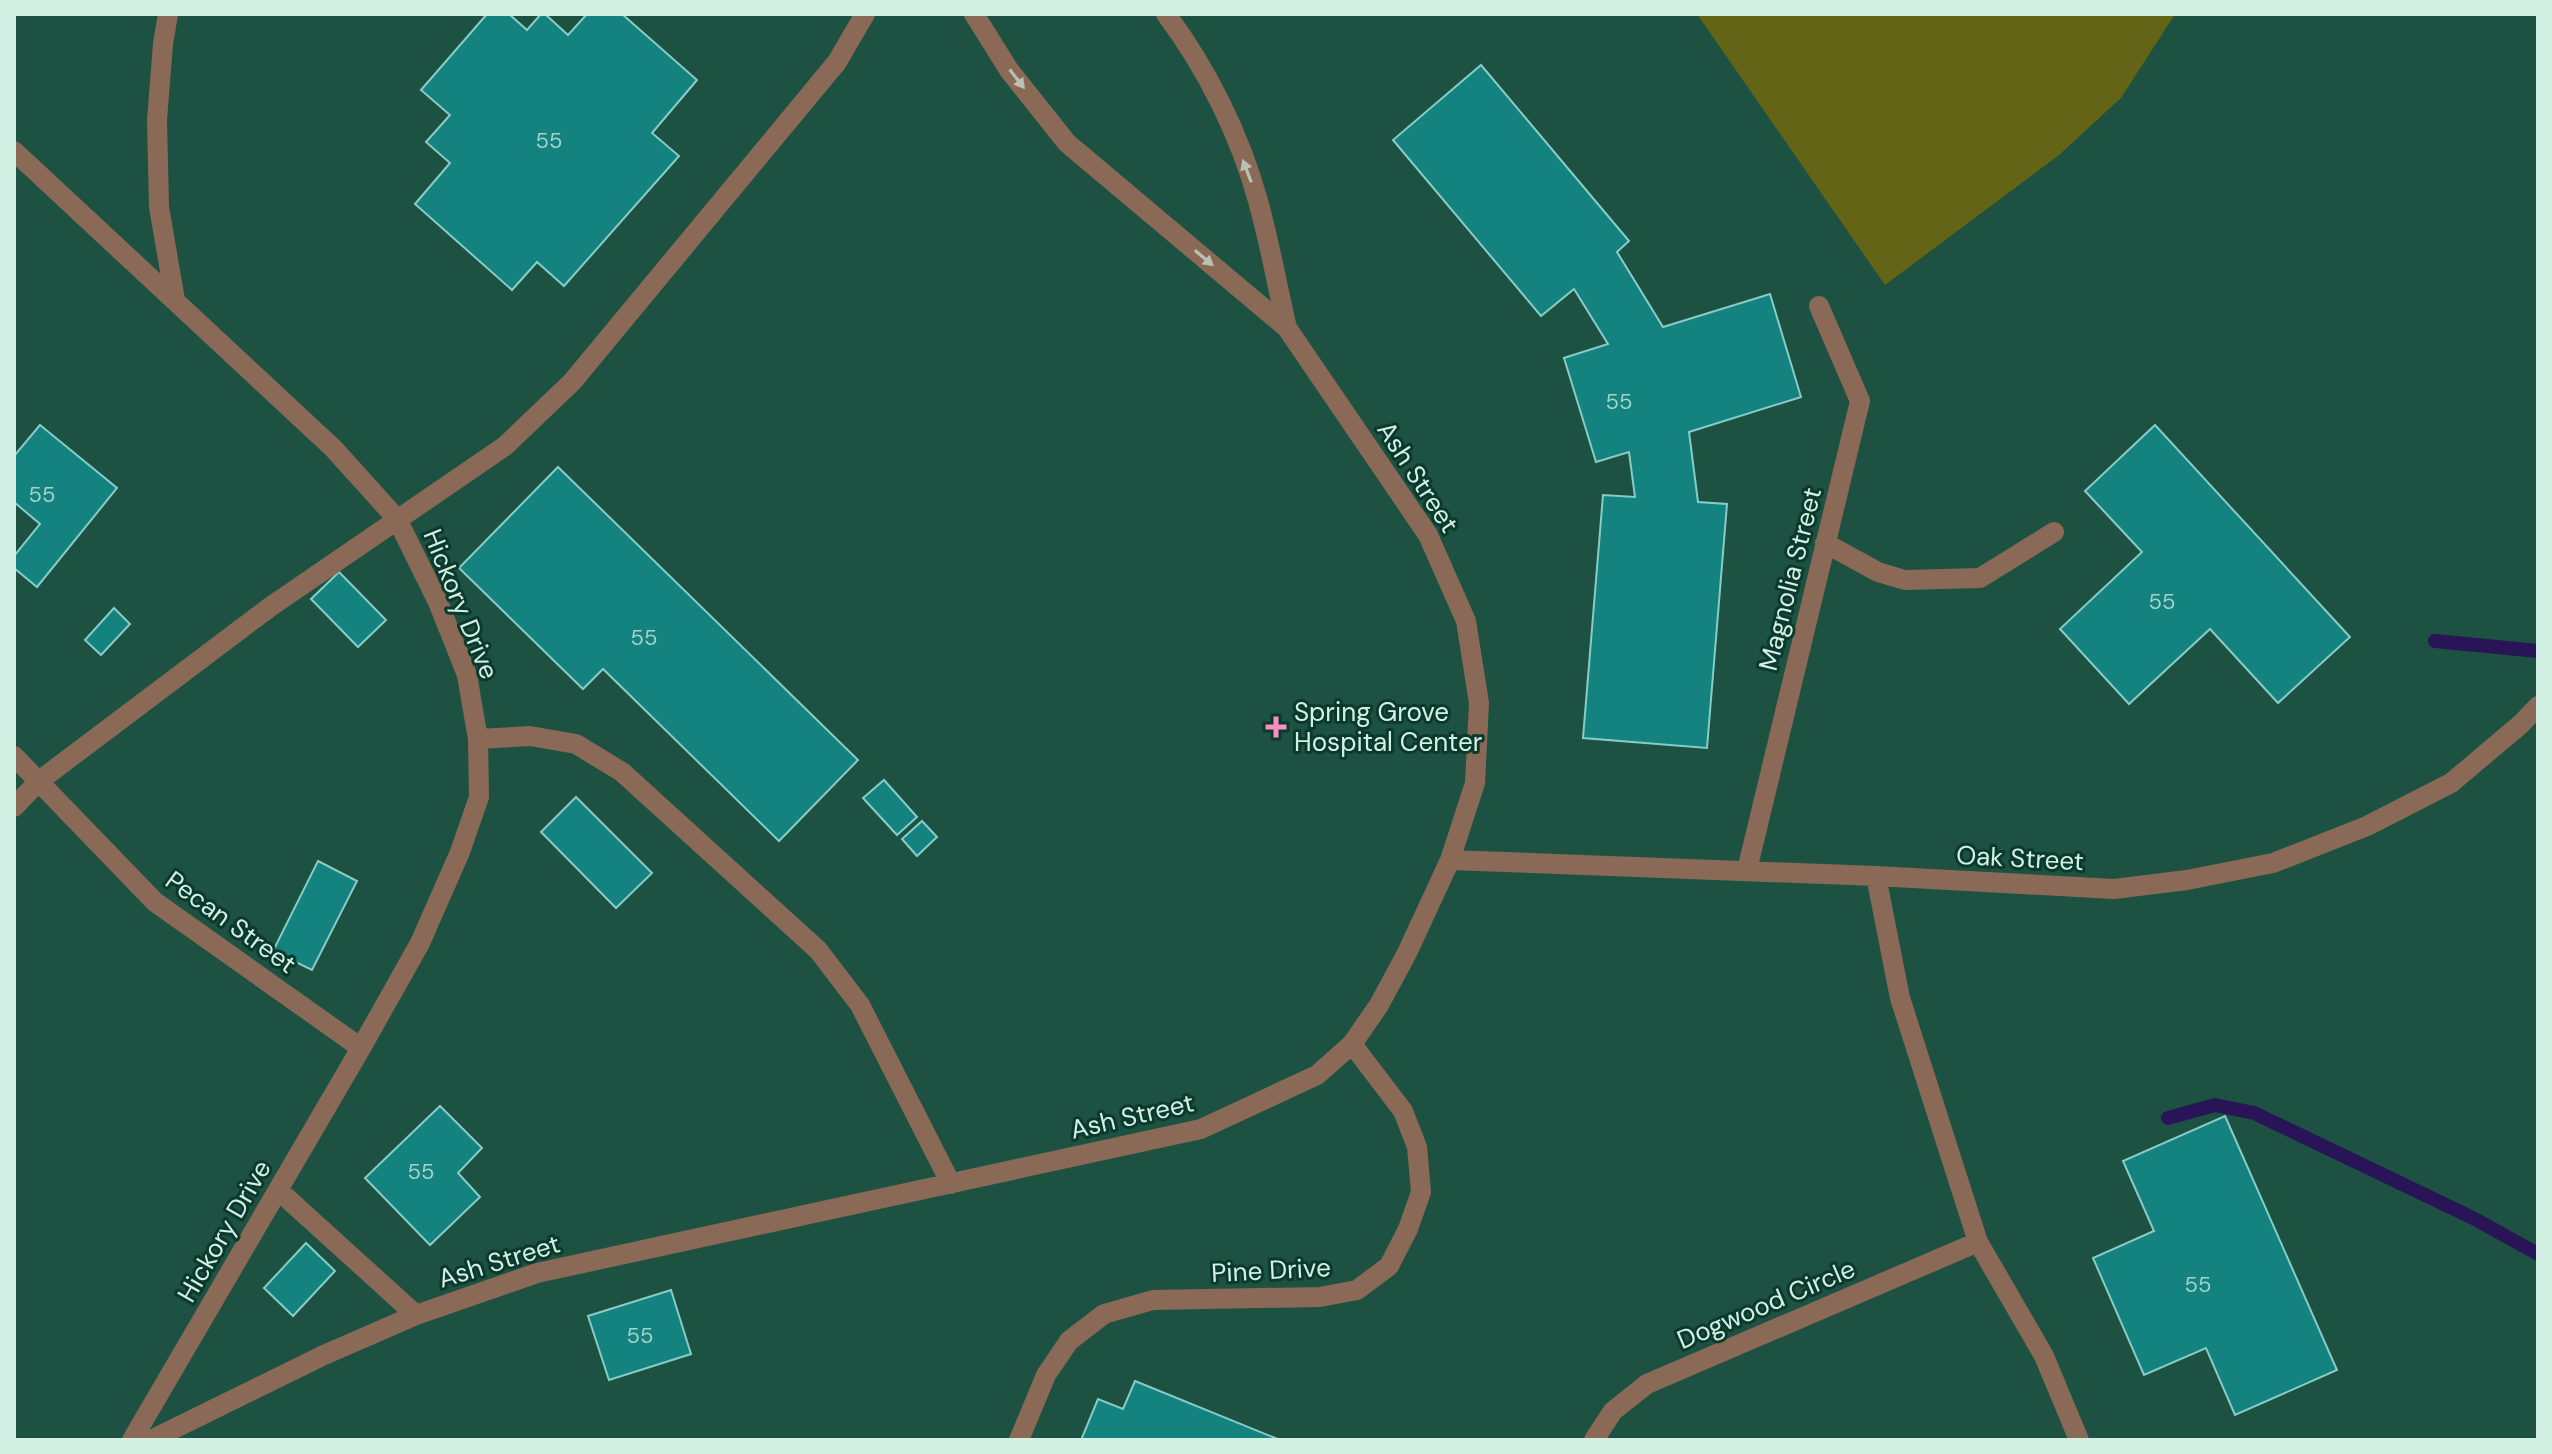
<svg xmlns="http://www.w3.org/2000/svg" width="2552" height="1454" viewBox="0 0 2552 1454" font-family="'DM Sans',sans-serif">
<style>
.built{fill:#1d5242}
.green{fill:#636416}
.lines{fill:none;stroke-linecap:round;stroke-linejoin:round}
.stream{stroke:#281457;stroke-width:14}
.building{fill:#14827e;stroke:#88ccc7;stroke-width:2}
.minor{stroke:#8a6957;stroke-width:20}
.oneway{fill:#b9c1b3}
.poi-dot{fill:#fb8fc3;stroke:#0b3a2d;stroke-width:3}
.labels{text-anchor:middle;stroke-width:6;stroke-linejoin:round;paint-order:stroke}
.number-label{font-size:22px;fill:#a3d4cb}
.street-label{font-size:26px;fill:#d3f0e5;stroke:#0b3a2d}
.poi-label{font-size:26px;fill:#d3f0e5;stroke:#0b3a2d;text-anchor:start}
</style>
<rect width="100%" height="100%" fill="#024736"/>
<path class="built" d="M14 14H2538V1440H14Z"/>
<path class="green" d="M1697 14H2175L2121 98 2059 155 1885 285Z"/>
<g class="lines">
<path class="stream" d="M2435 641 2538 651
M2168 1118 2215 1105 2254 1113 2473 1218 2538 1254"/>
</g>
<path class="building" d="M487 14H509L527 30 541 14H545L568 35 587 14H622L697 80 652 133 679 156 564 286 537 262 512 290 415 204 450 163 426 142 450 115 421 90Z
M1481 65 1629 241 1617 252 1663 327 1770 294 1801 397 1689 432 1698 502 1727 504 1707 748 1583 738 1603 495 1635 497 1629 452 1596 462 1564 358 1608 344 1574 289 1541 316 1393 140Z
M40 425 117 488 37 587 14 568V556L40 524 14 502V456Z
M2155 425 2350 637 2278 703 2210 629 2129 704 2060 629 2142 552 2085 491Z
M558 467 858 760 779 841 603 669 583 689 459 568Z
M339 572 386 620 358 647 311 599Z
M114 608 130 624 101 655 85 640Z
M884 780 917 817 897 835 863 798Z
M576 797 652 873 616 908 541 832Z
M922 821 937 837 917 856 902 839Z
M318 861 357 881 312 970 273 951Z
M440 1106 482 1148 458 1173 480 1197 430 1245 365 1178Z
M2225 1116 2337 1370 2235 1415 2206 1348 2144 1375 2093 1258 2154 1231 2123 1161Z
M306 1243 335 1271 293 1316 264 1288Z
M671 1290 691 1354 609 1380 588 1316Z
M1135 1381 1280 1440H1081L1098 1399 1123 1409Z"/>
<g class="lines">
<path class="minor" d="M168 14 163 44 157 120 159 207 175 300
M1166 14C1207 69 1240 135 1258 201 1270 243 1277 286 1287 328
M14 151 334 449 397 519 438 602 467 675 478 739 479 797 460 852 420 943 361 1048 132 1440
M1825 543 1878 572 1905 580 1980 578 2054 532
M478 739 530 736 576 744 622 772 818 950 860 1005 951 1184
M14 756 155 902 361 1048
M14 807 39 781 270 607 505 446 572 382 837 62 865 14
M1450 860 1876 876 2114 889 2187 880 2273 863 2367 826 2451 783 2521 724 2538 706
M1747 870 1860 401 1819 306
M1876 876 1900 998 1978 1242 2044 1356 2079 1440
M278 1190 416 1315
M151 1440 324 1355 416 1315 537 1273 1201 1129 1317 1075 1352 1044 1379 1005 1407 953 1450 860 1475 783 1479 703 1466 621 1428 535 1287 328 1067 143 1009 70 974 14
M1019 1440 1046 1375 1069 1341 1104 1314 1153 1300 1320 1297 1357 1290 1389 1266 1408 1229 1421 1192 1417 1147 1403 1111 1352 1044
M1594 1440 1613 1411 1647 1384 1978 1242"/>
</g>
<defs><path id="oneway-solid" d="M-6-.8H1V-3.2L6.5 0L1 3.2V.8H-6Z" transform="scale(2)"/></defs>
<g class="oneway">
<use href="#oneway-solid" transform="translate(1017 79) rotate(52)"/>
<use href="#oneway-solid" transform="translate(1247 171) rotate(-111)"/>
<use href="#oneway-solid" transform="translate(1204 258) rotate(40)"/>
</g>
<path class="poi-dot" d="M1272 715h8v8h8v8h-8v8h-8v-8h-8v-8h8z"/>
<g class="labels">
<g class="number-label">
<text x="549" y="148">55</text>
<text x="1619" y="409">55</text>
<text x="42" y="502">55</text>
<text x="2162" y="609">55</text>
<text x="644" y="645">55</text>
<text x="421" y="1179">55</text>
<text x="2198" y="1292">55</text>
<text x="640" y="1343">55</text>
</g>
<g class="street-label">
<text transform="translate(1418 477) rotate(57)" y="9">Ash Street</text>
<text transform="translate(1790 579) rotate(-76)" y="9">Magnolia Street</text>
<text transform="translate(461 604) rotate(68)" y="9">Hickory Drive</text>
<text transform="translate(2020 858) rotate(3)" y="9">Oak Street</text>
<text transform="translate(231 922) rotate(36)" y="9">Pecan Street</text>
<text transform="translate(1132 1116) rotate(-13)" y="9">Ash Street</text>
<text transform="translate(224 1231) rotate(-60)" y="9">Hickory Drive</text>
<text transform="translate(499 1261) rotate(-17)" y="9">Ash Street</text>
<text transform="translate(1271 1270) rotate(-3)" y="9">Pine Drive</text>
<text transform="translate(1766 1304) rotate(-23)" y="9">Dogwood Circle</text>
</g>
<g class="poi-label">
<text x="1294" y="721">Spring Grove<tspan x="1294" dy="30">Hospital Center</tspan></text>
</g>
</g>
<rect width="2552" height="1454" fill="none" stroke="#d3f0e5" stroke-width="32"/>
</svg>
